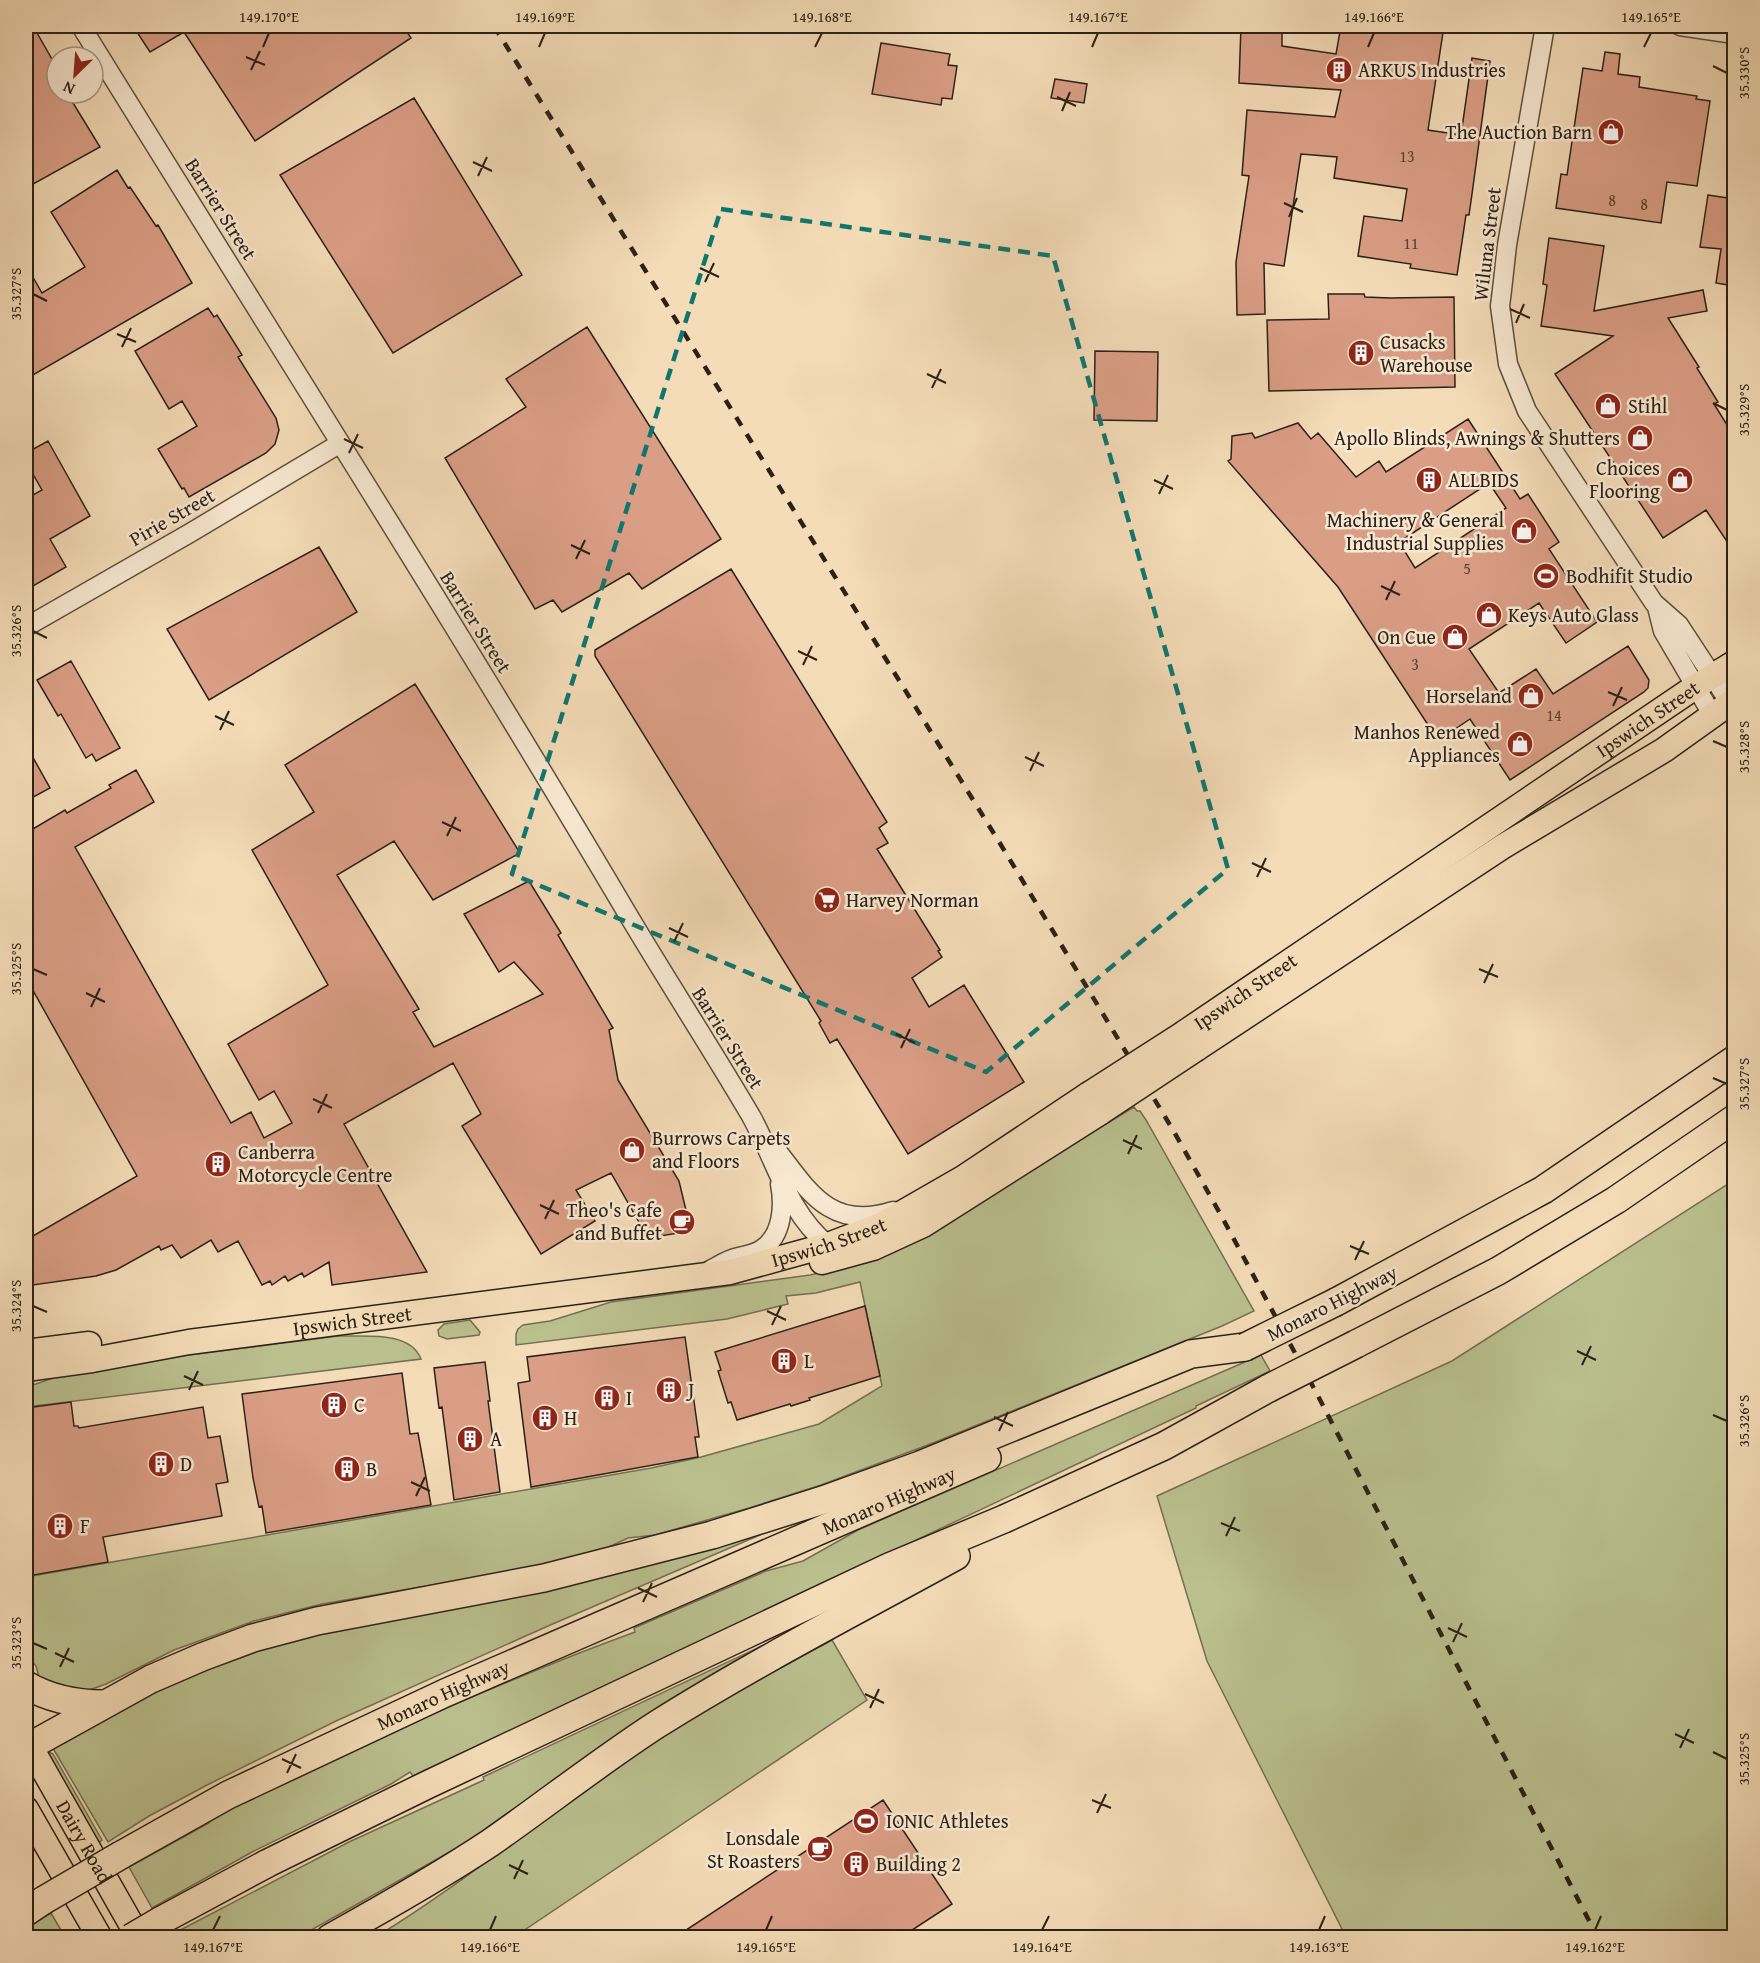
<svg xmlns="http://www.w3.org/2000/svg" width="1760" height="1963" viewBox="0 0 1760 1963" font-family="'Gentium Book Plus',serif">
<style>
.green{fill:#bbc08f;stroke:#737052;stroke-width:1.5}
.building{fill:#da9e86;stroke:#2b2116;stroke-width:1.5;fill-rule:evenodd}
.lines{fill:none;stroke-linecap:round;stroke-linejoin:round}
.minor-casing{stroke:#5d503e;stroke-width:21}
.major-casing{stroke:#2b2116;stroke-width:27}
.highway-casing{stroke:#2b2116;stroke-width:30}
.minor{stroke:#f8e8d1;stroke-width:18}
.major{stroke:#f4dcb8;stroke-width:24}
.highway{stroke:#f4dcb8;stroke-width:27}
.rail{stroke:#2b2116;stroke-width:4.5;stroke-dasharray:10 10;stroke-linecap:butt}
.major-bridge-casing{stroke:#2b2116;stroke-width:27;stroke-linecap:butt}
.highway-bridge-casing{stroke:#2b2116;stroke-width:30;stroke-linecap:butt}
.major-bridge{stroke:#f4dcb8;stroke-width:24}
.highway-bridge{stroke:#f4dcb8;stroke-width:27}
.marked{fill:none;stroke:#0f766e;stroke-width:4.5;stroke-dasharray:12 8;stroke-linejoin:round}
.ticks{fill:none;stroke:#2b2116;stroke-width:2}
.labels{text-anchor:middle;stroke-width:5;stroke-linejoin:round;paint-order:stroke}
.number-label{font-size:16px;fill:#574032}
.poi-label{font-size:20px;fill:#2b2116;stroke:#f8e8d1;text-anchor:start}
.street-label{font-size:20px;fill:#2b2116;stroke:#f8e8d1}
.neatline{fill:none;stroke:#2b2116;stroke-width:2}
.ticks-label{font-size:15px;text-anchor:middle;fill:#2b2116}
</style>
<rect width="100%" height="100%" fill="#f4dcb8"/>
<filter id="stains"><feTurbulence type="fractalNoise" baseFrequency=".00333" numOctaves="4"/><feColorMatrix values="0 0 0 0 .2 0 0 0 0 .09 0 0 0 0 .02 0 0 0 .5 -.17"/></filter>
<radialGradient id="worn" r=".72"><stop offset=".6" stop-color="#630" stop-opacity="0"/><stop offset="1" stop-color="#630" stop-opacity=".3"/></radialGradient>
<path class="green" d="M1134 1107 1137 1111H1140L1146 1120 1254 1311 1222 1326 933 1443 821 1485 749 1508 655 1535 628 1538 596 1553 508 1572 322 1604 254 1621 174 1650 106 1684 81 1693 41 1684 36 1666 26 1654V1577L651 1468 701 1457 819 1424 882 1386 860 1282 816 1293 786 1296 788 1304 727 1319 516 1345V1334L518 1329 523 1325 550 1321 611 1302 810 1275 846 1267 936 1231 1089 1131 1091 1133Z
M1734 1180V1937H1346L1207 1661 1157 1496 1452 1361Z
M470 1320 480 1332 479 1335 447 1339 439 1336 438 1330 444 1324Z
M338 1336C364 1337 410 1330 421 1359L26 1407V1386L36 1384 67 1373 101 1366Z
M1261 1355 1270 1371 1196 1406V1408L414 1777 410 1772 391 1784 252 1852 152 1908 129 1867 209 1823 213 1818C351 1749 490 1685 635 1632L634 1628 766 1571 803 1561 858 1530Z
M760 1531V1535L548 1626 336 1721 209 1784 149 1816 108 1842 54 1750 55 1745 122 1706 258 1648Z
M796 1630 462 1845 299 1937 165 1938 349 1842 484 1780 483 1777Z
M832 1640 867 1700 514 1937 374 1938C465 1883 547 1813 635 1754 699 1712 766 1676 832 1640Z
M49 1752 53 1754 102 1840 97 1844 48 1756Z
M51 1913 65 1937 26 1938V1928Z"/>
<path class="building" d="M26 26H33L57 68V93H67L100 147 26 188Z
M133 26H403L411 38 255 141 184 32 150 52Z
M1241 26H1282V46L1336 54 1341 26H1444L1428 130 1461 135 1472 58 1490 61 1472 194 1469 215H1466L1457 275 1410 268 1411 264 1358 256 1364 216 1402 221 1407 189 1334 178 1337 157 1301 154 1284 266 1264 263 1265 314 1237 315 1236 262 1249 176 1242 175 1247 110 1335 117 1341 90 1239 83Z
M881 43 950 54 948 65 957 66 952 99 942 98 941 105 872 94Z
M1605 52 1620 54 1618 74 1640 77 1639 87 1697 96 1696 99 1710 101 1697 186 1667 182 1661 223 1556 208 1561 174 1567 175 1583 68 1602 71Z
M1055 79 1087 84 1084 103 1051 98Z
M414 98 522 275 393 353 280 175Z
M117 170 128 188 130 187 156 226 158 225 192 283 26 379V265L42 293 85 267 51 212Z
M1708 195 1734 199V286L1716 283 1721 249 1700 247Z
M1549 238 1604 246 1594 311 1703 290 1707 311 1668 318 1699 367 1697 368 1718 402 1714 404 1734 436V552L1706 510 1663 538 1555 374 1613 336 1541 326 1547 285 1543 284Z
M1328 294H1364L1365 297 1390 298 1454 297 1455 387 1269 391 1267 320 1329 319Z
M208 308 214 317 217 315 242 355 238 357 276 418 279 430 275 444 266 453 189 497 184 488 182 489 158 449 197 426 182 401 169 409 135 351Z
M587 327 721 539 642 589 629 573 562 612 553 600 535 609 445 458 526 407 506 379Z
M1095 351 1158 352 1157 421 1094 420Z
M1468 419 1520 499 1528 494 1559 542 1549 549 1597 622 1566 643 1539 603 1469 649 1499 693 1536 669 1553 694 1628 646 1649 680 1648 688 1644 692 1510 780 1470 719 1442 738 1436 729 1432 731 1338 587 1228 461 1231 459 1232 436 1252 433 1255 438 1298 423 1311 439 1318 433 1356 477 1379 461 1386 472ZM1489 483 1506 508 1415 568 1399 542Z
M48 441 90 516 50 539 66 567 26 590V499L42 490 26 462V453Z
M319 547 357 612 209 700 167 629Z
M731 569 887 822 879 828 888 843 877 849 940 950 938 951 942 957 912 978 929 1007 964 985 1024 1082 908 1154 837 1039 830 1043 819 1023 821 1021 595 656V650Z
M71 661 120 748 96 761 92 754 86 758 61 714 58 716 37 680Z
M415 684 520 853 433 900 394 841 337 875 419 1009 413 1012 434 1047 543 994 514 962 499 972 464 914 529 881 561 933 558 935 613 1028 609 1030 618 1080 679 1181 691 1231 648 1238 611 1173 576 1190 595 1221 541 1254 462 1126 481 1114 453 1063 344 1124 427 1272 332 1285 329 1262 304 1277 302 1273 288 1281 285 1276 272 1285 270 1281 262 1285 238 1241 218 1252 211 1240 181 1258 172 1245 161 1250 159 1246 116 1270 96 1276 26 1286V1240L137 1176 26 978V833L65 810 67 813 111 788 109 785 136 770 154 802 75 847 231 1123 251 1112 264 1138 292 1123 274 1091 259 1100 228 1044 328 985 252 850 314 812 285 765Z
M26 745 50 788 26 801Z
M865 1306 880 1376 809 1398 810 1400 791 1406 790 1404 737 1420 731 1402 728 1403 718 1371 721 1370 715 1352Z
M685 1337 699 1437H695L698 1457 531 1487 518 1383 530 1381 527 1357Z
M485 1362 490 1401H488L500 1492 454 1500 442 1407 439 1408 434 1368Z
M402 1373 410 1434 418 1433 431 1505 266 1533 262 1506 259 1507 253 1478 242 1394Z
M71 1402 74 1426H78L79 1428 203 1407 208 1438 220 1436 228 1482 216 1484 222 1516 103 1537 108 1562 28 1576 26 1562V1408Z
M883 1800 952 1904 900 1938H674Z"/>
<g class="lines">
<defs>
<path id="minor" d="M81 26C263 321 450 614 627 913 668 982 711 1048 751 1116 775 1159 788 1213 828 1245
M1545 26 1507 245 1502 290 1500 306 1508 364 1527 411 1654 603 1679 625 1730 703
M1680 26 1734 34
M1657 607 1663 631 1713 716
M26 627 190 533 339 444
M772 1144C807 1188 828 1232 893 1211
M710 1270C718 1266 727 1260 735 1258 745 1255 754 1255 762 1249 783 1235 784 1205 780 1184"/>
<g id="major">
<path id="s1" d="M1184 1033 1695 687 1734 663"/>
<path d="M1196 1049 1502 847 1664 750 1734 700"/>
<path d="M822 1262 873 1248 923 1225 1101 1112"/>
<path d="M26 1352 89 1344"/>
<path id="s2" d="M26 1369 92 1360 189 1342 730 1272 828 1245 883 1224 963 1178 1089 1094"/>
<path id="s3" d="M26 1739 139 1938"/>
<path d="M26 1809 100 1938"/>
</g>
<g id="highway">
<path d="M1336 1302 1543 1190 1734 1060"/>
<path d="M1356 1344 1498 1271 1616 1200 1734 1119"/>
<path d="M26 1685C50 1699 75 1704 103 1704"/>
<path d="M30 1746 151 1679 202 1657 253 1638 317 1621 544 1578 712 1535 823 1500 920 1465 1191 1354 1245 1347"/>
<path id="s4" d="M121 1855 228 1795 445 1693 987 1458"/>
<path d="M26 1912 44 1900"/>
<path d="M160 1921 268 1863 429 1784 889 1567 1004 1519 1164 1446 1269 1388"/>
<path d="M330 1938C384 1908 439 1877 490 1843 546 1804 599 1762 656 1725 753 1664 856 1611 956 1556"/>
</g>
</defs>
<use href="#minor" class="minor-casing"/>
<use href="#major" class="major-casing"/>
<use href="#highway" class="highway-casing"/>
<use href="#minor" class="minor"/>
<use href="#major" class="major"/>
<use href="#highway" class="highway"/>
<path class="rail" d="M494 26 1001 845 1173 1130 1222 1217 1317 1394 1598 1938"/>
<defs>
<path id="major-bridge" d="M1089 1094 1184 1033
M1101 1112 1196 1049"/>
<path id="highway-bridge" d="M1245 1347 1336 1302
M1269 1388 1356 1344
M44 1900 121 1855
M131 1938 160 1921"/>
</defs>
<use href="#major-bridge" class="major-bridge-casing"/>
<use href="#highway-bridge" class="highway-bridge-casing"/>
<use href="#major-bridge" class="major-bridge"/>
<use href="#highway-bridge" class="highway-bridge"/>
</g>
<path class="marked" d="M721 209 1053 256 1228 869 986 1072 512 874Z"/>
<path class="ticks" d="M263 47 269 33M539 47 545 33M815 47 822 33M1092 47 1098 33M1368 47 1374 33M1644 47 1651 33M246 57 265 65M1713 66 1727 73M251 70 260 51M1057 97 1076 106M1062 111 1070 92M473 162 492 171M478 176 487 157M1284 203 1303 212M1289 217 1297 198M700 268 719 277M705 282 714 263M33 294 47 301M1510 309 1530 318M1516 323 1524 304M117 334 136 342M122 347 131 328M927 374 946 383M932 388 941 369M1713 403 1727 410M344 439 363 448M349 453 358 434M1154 480 1173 489M1159 494 1168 475M571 545 590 554M576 559 585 540M1381 586 1400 595M1386 600 1395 581M33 631 47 638M798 651 817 660M803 665 812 646M1608 692 1627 700M1613 706 1622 687M215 716 234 725M220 730 229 711M1713 741 1727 747M1025 757 1044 766M1030 771 1039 752M442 822 461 831M447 836 456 817M1252 863 1271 872M1257 877 1266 858M669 928 688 937M674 942 683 923M33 969 47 975M1479 969 1498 977M1484 983 1493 964M86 993 105 1002M91 1007 100 988M896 1034 915 1043M901 1048 910 1029M1713 1078 1727 1084M313 1099 332 1108M318 1113 327 1094M1123 1140 1142 1149M1128 1154 1137 1135M540 1205 559 1214M545 1219 554 1200M1350 1246 1369 1254M1355 1260 1364 1241M33 1306 47 1312M767 1311 786 1320M772 1325 781 1306M1577 1351 1596 1360M1582 1365 1591 1346M184 1376 203 1385M189 1390 198 1371M1713 1415 1727 1421M994 1417 1013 1426M999 1431 1008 1412M411 1482 430 1491M416 1496 425 1477M1221 1523 1240 1531M1226 1536 1235 1517M638 1588 657 1597M643 1602 652 1583M1448 1628 1467 1637M1453 1642 1462 1623M33 1643 47 1649M55 1653 74 1662M60 1667 69 1648M865 1694 884 1703M870 1708 879 1689M1675 1734 1694 1743M1680 1748 1689 1729M1713 1752 1727 1759M282 1759 301 1768M287 1773 296 1754M1092 1800 1111 1808M1097 1813 1106 1794M509 1865 528 1874M514 1879 523 1860M213 1930 220 1916M490 1930 496 1916M766 1930 772 1916M1042 1930 1049 1916M1319 1930 1325 1916M1595 1930 1601 1916"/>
<defs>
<symbol id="building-disc" viewBox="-11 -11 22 22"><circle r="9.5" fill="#8f2418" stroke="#f8e8d1"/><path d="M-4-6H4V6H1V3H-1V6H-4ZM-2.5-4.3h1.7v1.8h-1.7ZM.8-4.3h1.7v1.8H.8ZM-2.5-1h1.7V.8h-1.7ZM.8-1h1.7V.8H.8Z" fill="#fff"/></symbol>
<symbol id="shop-disc" viewBox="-11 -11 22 22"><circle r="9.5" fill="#8f2418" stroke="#f8e8d1"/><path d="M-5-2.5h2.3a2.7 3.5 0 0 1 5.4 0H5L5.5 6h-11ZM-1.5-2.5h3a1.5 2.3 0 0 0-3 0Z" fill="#fff"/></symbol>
<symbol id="stadium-disc" viewBox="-11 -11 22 22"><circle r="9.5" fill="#8f2418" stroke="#f8e8d1"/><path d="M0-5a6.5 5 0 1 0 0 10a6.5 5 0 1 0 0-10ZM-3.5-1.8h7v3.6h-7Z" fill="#fff"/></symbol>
<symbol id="supermarket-disc" viewBox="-11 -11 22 22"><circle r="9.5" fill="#8f2418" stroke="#f8e8d1"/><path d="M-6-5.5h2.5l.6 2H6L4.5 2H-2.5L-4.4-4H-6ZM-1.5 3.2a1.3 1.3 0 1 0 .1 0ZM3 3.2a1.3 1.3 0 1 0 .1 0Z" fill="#fff"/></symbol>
<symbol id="cafe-disc" viewBox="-11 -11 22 22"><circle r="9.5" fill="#8f2418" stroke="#f8e8d1"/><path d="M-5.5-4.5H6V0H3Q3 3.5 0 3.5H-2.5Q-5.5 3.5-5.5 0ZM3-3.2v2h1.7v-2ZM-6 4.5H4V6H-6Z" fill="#fff"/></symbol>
</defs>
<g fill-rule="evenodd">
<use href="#building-disc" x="1324" y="55" width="30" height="30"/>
<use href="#shop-disc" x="1596" y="117" width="30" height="30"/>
<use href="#building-disc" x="1346" y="338" width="30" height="30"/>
<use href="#shop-disc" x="1593" y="391" width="30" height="30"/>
<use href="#shop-disc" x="1625" y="423" width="30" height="30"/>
<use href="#building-disc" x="1414" y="465" width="30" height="30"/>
<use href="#shop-disc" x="1665" y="465" width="30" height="30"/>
<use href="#shop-disc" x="1509" y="516" width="30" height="30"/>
<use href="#stadium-disc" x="1531" y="561" width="30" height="30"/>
<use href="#shop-disc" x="1474" y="600" width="30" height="30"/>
<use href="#shop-disc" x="1440" y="622" width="30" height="30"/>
<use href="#shop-disc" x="1516" y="681" width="30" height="30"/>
<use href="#shop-disc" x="1505" y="729" width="30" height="30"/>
<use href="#supermarket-disc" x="812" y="885" width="30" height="30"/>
<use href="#shop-disc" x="617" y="1135" width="30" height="30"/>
<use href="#building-disc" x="203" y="1149" width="30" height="30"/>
<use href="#cafe-disc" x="667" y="1207" width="30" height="30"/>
<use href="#building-disc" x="769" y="1346" width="30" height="30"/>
<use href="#building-disc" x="654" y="1375" width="30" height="30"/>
<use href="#building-disc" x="592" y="1383" width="30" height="30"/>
<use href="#building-disc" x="319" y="1390" width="30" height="30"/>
<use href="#building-disc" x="530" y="1403" width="30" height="30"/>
<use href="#building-disc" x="455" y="1424" width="30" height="30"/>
<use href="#building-disc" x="146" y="1449" width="30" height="30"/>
<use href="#building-disc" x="332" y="1454" width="30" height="30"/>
<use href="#building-disc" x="45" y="1511" width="30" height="30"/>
<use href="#stadium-disc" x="851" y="1806" width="30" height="30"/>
<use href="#cafe-disc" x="805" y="1834" width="30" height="30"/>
<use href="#building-disc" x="841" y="1849" width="30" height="30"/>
</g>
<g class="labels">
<g class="number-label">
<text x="1407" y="162">13</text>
<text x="1612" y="206">8</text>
<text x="1644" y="210">8</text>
<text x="1411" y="249">11</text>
<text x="1467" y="574">5</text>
<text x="1415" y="670">3</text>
<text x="1554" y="721">14</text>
</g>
<g class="poi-label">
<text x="1358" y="77">ARKUS Industries</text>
<text x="1592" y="139" text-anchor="end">The Auction Barn</text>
<text x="1380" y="349">Cusacks<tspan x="1380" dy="23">Warehouse</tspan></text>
<text x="1628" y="413">Stihl</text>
<text x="1620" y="445" text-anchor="end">Apollo Blinds, Awnings &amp; Shutters</text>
<text x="1660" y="475" text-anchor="end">Choices<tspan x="1660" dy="23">Flooring</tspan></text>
<text x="1448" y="487">ALLBIDS</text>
<text x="1504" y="527" text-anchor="end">Machinery &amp; General<tspan x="1504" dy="23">Industrial Supplies</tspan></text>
<text x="1566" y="583">Bodhifit Studio</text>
<text x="1508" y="622">Keys Auto Glass</text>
<text x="1436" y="644" text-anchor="end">On Cue</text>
<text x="1512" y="703" text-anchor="end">Horseland</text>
<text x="1500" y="739" text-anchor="end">Manhos Renewed<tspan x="1500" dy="23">Appliances</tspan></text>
<text x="846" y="907">Harvey Norman</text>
<text x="652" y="1145">Burrows Carpets<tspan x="652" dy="23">and Floors</tspan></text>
<text x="238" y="1159">Canberra<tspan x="238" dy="23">Motorcycle Centre</tspan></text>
<text x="662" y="1217" text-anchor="end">Theo's Cafe<tspan x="662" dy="23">and Buffet</tspan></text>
<text x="804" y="1368">L</text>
<text x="688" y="1397">J</text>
<text x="626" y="1405">I</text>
<text x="354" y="1412">C</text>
<text x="564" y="1425">H</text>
<text x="490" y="1446">A</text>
<text x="180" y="1471">D</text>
<text x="366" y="1476">B</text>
<text x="80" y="1533">F</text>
<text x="886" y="1828">IONIC Athletes</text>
<text x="800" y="1845" text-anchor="end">Lonsdale<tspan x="800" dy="23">St Roasters</tspan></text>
<text x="876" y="1871">Building 2</text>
</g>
<g class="street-label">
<text transform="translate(221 209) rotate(58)" y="7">Barrier Street</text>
<text transform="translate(1487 244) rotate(-83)" y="7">Wiluna Street</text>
<text transform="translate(172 517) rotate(-30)" y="7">Pirie Street</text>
<text transform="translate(476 622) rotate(58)" y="7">Barrier Street</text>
<text dy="7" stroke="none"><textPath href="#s1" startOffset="560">Ipswich Street</textPath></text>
<text dy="7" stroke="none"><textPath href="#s1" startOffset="74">Ipswich Street</textPath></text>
<text transform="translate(728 1038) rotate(58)" y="7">Barrier Street</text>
<text dy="7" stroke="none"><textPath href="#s2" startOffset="814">Ipswich Street</textPath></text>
<text transform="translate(1332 1303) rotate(-27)" y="7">Monaro Highway</text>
<text dy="7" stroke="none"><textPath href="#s2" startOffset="330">Ipswich Street</textPath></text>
<text dy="7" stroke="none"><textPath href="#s4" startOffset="846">Monaro Highway</textPath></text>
<text dy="7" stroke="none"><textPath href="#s4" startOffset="360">Monaro Highway</textPath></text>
<text dy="7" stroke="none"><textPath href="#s3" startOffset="118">Dairy Road</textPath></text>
</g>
</g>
<rect width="1760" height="1963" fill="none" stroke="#f4dcb8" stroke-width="66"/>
<g transform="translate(75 75) rotate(205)"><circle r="28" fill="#f8e8d1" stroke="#a69886" stroke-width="1.5"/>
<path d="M0-4.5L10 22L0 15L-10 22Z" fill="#8f2418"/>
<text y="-9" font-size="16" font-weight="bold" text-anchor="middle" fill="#2b2116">N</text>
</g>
<rect x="33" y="33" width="1694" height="1897" class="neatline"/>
<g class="ticks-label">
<text x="269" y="22">149.170°E</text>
<text x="545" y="22">149.169°E</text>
<text x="822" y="22">149.168°E</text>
<text x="1098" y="22">149.167°E</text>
<text x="1374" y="22">149.166°E</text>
<text x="1651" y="22">149.165°E</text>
<text transform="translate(1744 73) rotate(-90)" y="5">35.330°S</text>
<text transform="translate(16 294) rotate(-90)" y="5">35.327°S</text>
<text transform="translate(1744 410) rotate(-90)" y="5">35.329°S</text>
<text transform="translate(16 631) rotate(-90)" y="5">35.326°S</text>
<text transform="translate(1744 747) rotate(-90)" y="5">35.328°S</text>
<text transform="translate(16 969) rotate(-90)" y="5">35.325°S</text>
<text transform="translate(1744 1084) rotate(-90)" y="5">35.327°S</text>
<text transform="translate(16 1306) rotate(-90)" y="5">35.324°S</text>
<text transform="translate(1744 1421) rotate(-90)" y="5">35.326°S</text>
<text transform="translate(16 1643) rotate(-90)" y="5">35.323°S</text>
<text transform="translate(1744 1759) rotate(-90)" y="5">35.325°S</text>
<text x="213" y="1952">149.167°E</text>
<text x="490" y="1952">149.166°E</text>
<text x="766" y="1952">149.165°E</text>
<text x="1042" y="1952">149.164°E</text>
<text x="1319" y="1952">149.163°E</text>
<text x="1595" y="1952">149.162°E</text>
</g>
<rect width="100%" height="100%" filter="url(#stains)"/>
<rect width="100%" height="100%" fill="url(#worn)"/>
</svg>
